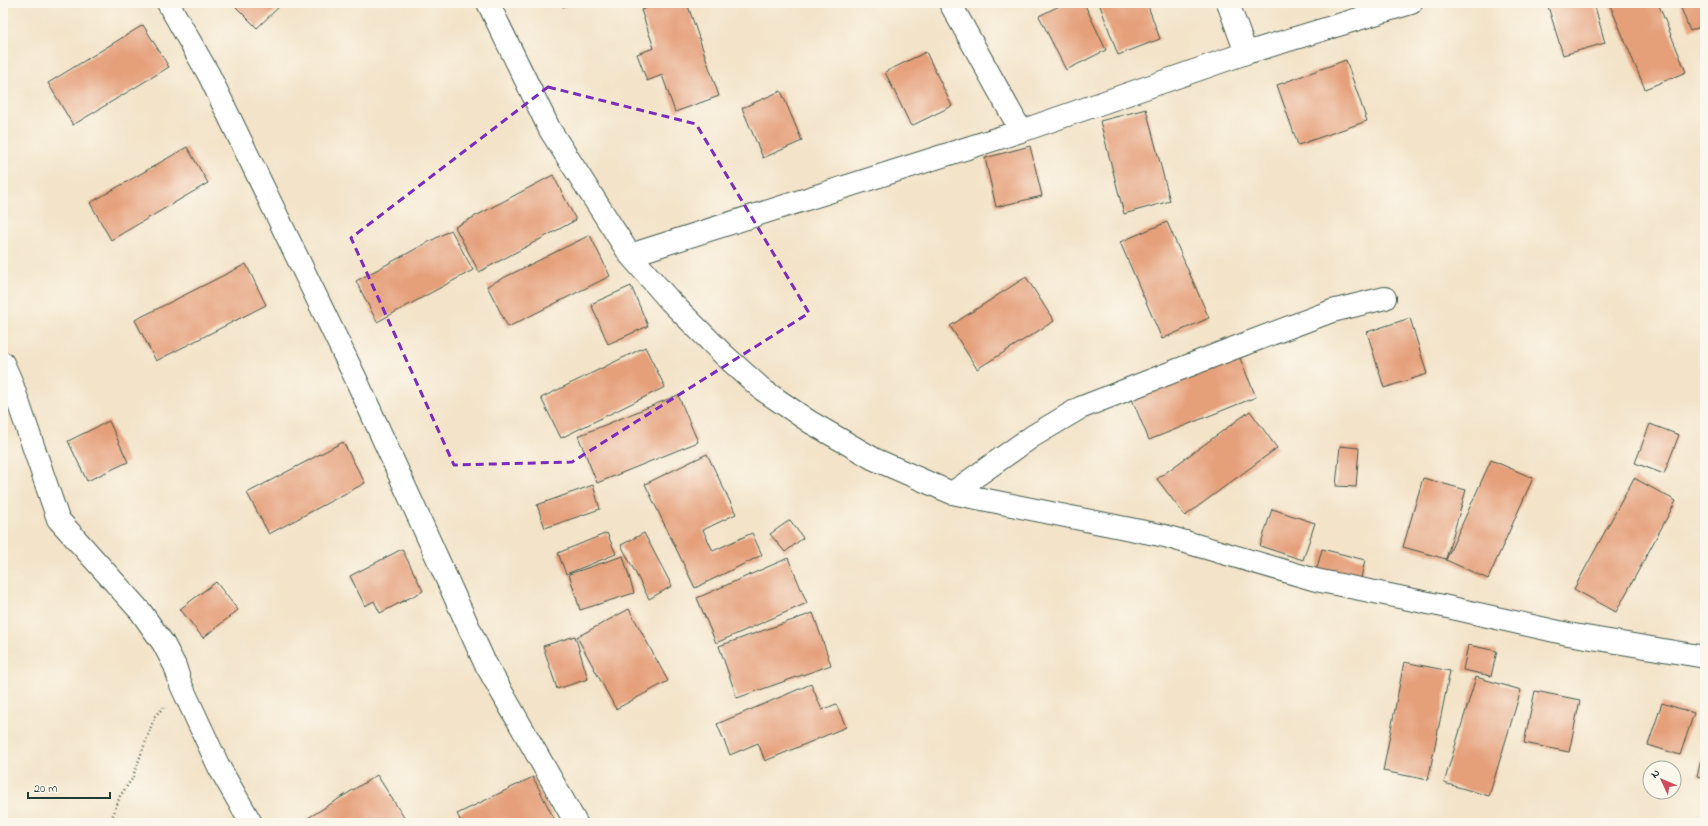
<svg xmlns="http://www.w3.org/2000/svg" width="1708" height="826" viewBox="0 0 1708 826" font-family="'Indie Flower',sans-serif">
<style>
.building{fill:#e59f79}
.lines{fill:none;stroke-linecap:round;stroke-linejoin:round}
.street-casing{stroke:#3f564a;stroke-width:24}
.path{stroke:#3f564a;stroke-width:2.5;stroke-dasharray:1 3;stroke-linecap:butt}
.street{stroke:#fff;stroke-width:22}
.marked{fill:none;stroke:#7b2cbf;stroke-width:3;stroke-dasharray:8 5;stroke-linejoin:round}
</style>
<rect width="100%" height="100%" fill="#fbf7ec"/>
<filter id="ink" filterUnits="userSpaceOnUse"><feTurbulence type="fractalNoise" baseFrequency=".025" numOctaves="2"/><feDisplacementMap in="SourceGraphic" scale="8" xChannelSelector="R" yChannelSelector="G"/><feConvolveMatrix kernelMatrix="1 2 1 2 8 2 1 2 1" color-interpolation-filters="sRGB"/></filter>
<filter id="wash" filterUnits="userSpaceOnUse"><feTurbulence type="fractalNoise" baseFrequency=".012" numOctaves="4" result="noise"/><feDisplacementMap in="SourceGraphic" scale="16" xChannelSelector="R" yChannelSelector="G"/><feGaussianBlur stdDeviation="0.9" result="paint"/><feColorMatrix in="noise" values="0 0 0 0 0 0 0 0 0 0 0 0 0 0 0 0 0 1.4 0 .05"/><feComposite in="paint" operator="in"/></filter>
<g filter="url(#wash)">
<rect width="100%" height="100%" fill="#f3e3c8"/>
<g id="blocks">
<path class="building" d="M232 3H283L257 28Z
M561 3H573L563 7Z
M662 3H687L719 96 675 112 662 75 647 81 637 54 654 48 641 10Z
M1065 3H1084L1106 50 1066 70 1039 16Z
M1099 3H1147L1160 39 1118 55Z
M1547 3H1594L1605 43 1563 55Z
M1609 3H1658L1686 72 1645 89Z
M1679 3H1705V25L1690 31Z
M143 25 169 67 73 125 48 83Z
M926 52 952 106 911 126 885 72Z
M1346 60 1367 121 1298 145 1277 85Z
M781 91 802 141 763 158 742 108Z
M1146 109 1170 201 1124 214 1100 121Z
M1030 146 1042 196 996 207 985 158Z
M187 147 208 183 111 240 90 203Z
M553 175 576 220 479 272 455 227Z
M1167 222 1209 318 1162 339 1120 242Z
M451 230 473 270 377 322 356 281Z
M590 235 610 276 508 327 487 286Z
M246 264 266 305 156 361 135 320Z
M1026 277 1054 321 977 369 950 326Z
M631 286 648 326 608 344 591 304Z
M1410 318 1427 374 1384 388 1367 332Z
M645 347 665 387 561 438 541 398Z
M1239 356 1256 397 1149 440 1132 399Z
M678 395 698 442 597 483 578 436Z
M1250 411 1277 448 1185 516 1157 479Z
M109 421 128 462 87 481 68 441Z
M1650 424 1679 435 1664 474 1635 463Z
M343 442 365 483 269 534 247 493Z
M1340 446 1359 448 1356 487 1336 486Z
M707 454 736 514 703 530 713 551 752 533 762 555 695 588 645 484Z
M1491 460 1533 478 1488 579 1446 560Z
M1423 478 1466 490 1446 559 1403 547Z
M1634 478 1676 501 1616 612 1574 589Z
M593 485 600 509 545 528 537 505Z
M1272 509 1315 523 1303 560 1260 546Z
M790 520 803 538 785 552 770 534Z
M607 533 616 554 566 574 558 553Z
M644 533 672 586 649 599 621 545Z
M402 549 423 591 380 613 374 601 365 606 350 576Z
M1322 549 1365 560 1360 582 1316 572Z
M623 556 634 593 580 610 569 574Z
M788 558 807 603 716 643 697 598Z
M216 582 238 610 203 638 180 609Z
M629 609 668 681 616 709 577 637Z
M813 613 831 665 737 698 719 646Z
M575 636 588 679 557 689 543 646Z
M1468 645 1497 651 1491 676 1463 670Z
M1404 662 1450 671 1428 780 1383 771Z
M1476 677 1521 690 1489 796 1444 783Z
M811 684 822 710 836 704 846 727 765 761 758 743 730 755 717 724Z
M1535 691 1580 700 1569 752 1524 743Z
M1662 703 1694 713 1680 755 1648 745Z
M1704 749H1705V778L1697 776Z
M377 775 405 819 398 823H300Z
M533 777 554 819 547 823H462L457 814Z"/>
</g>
</g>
<g filter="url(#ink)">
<use href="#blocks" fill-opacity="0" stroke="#3f564a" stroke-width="1"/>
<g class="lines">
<defs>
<path id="street" d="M168 3 209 75 355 377 484 661 576 823
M488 3 550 130 630 255 670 301 724 355 763 390 810 422 874 459 952 493 1165 536 1316 580 1443 606 1568 634 1705 657
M950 3 1021 131
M1228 3 1246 53
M630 255 1021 131 1246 53 1411 3
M3 363 11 381 58 519 141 612 163 643 175 666 181 685 219 767 251 823
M952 493 1033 436 1080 408 1221 353 1332 311 1385 298"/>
</defs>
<use href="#street" class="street-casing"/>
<path class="path" d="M110 823 120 796 132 779 155 716 164 707"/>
<use href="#street" class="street"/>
</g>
</g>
<path class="marked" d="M548 87 696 124 809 313 572 462 454 465 351 238Z"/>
<rect width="1708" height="826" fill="none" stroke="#fbf7ec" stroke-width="16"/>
<g transform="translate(1662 780) rotate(314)"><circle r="19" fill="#fbf7ec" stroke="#a3ada2"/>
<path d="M0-3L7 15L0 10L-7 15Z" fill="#d1495b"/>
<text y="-6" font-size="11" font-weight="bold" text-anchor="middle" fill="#1f3d34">N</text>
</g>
<path d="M28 792v6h82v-6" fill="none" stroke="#1f3d34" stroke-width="2"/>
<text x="34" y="792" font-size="12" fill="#1f3d34" stroke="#fbf7ec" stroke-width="3" paint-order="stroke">20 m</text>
</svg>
